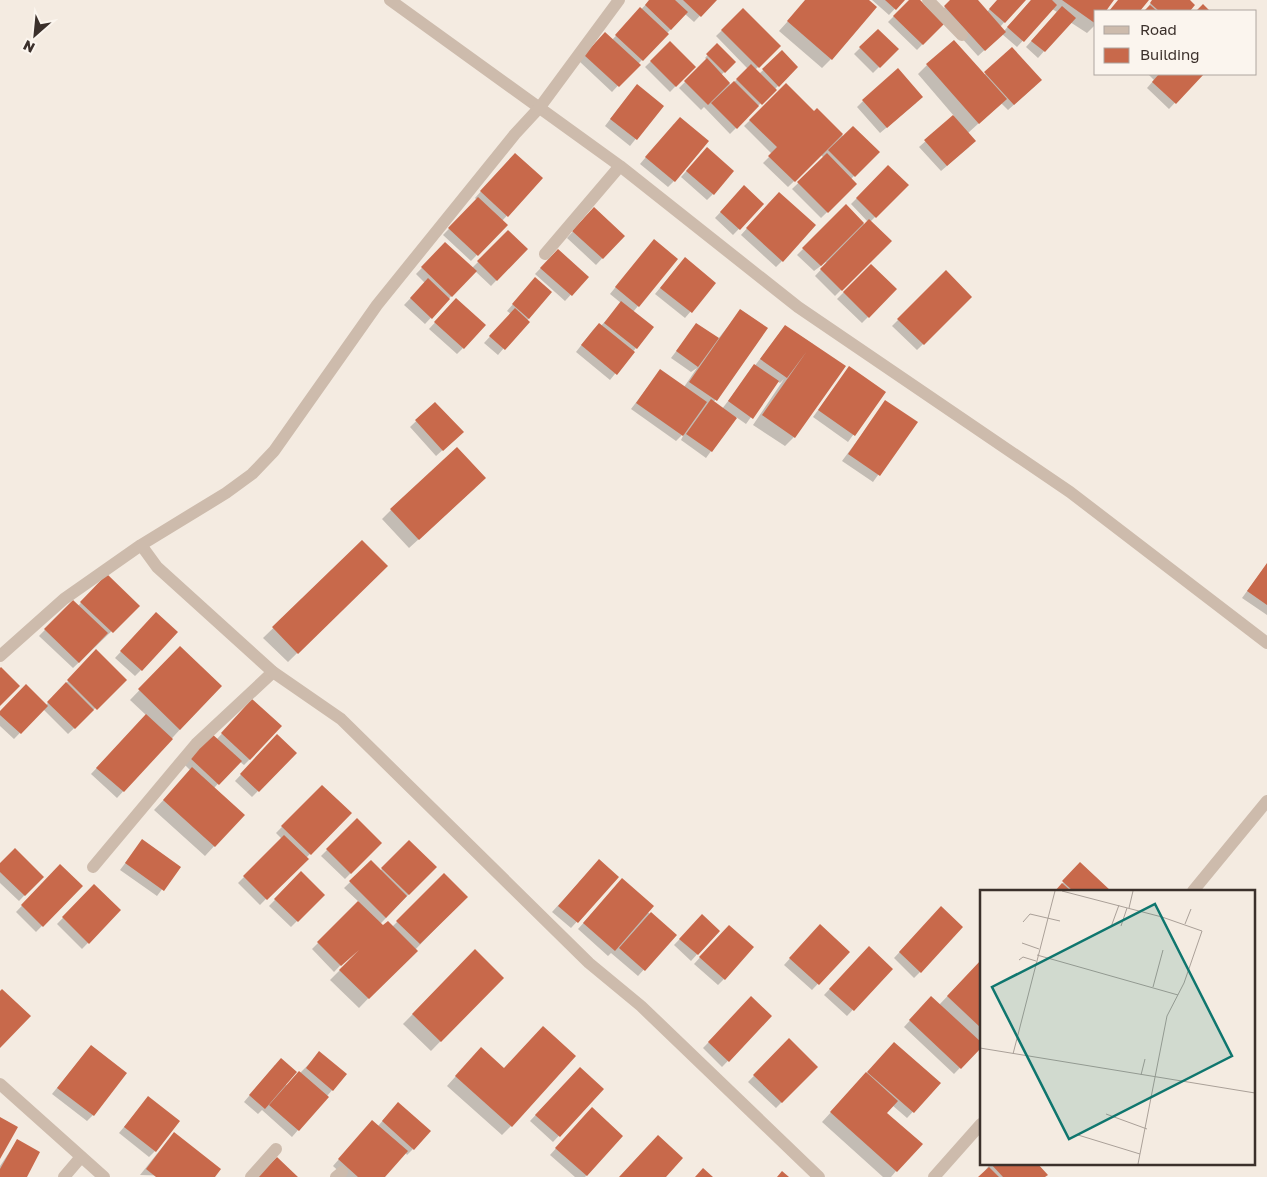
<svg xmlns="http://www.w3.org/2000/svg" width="1267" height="1177" viewBox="0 0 1267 1177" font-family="'Golos Text',sans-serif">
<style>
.shadow{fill:#0003}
.building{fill:#c8694b}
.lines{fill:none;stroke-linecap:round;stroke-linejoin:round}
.minor{stroke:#cdbbac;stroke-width:12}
.tertiary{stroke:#cdbbac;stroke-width:12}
.inset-road{fill:none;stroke:#aaa098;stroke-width:1}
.view{fill:#0f766e;fill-opacity:0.15;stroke:#0f766e;stroke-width:2.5}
.inset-edge{fill:none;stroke:#3b302b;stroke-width:2.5}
</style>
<rect width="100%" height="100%" fill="#f4ebe1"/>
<path class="shadow" d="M650 0H715L694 22 685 14 612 92 579 61 605 34 612 40Z
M807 0H867L831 59 822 68 779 31Z
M872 0H903L889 15Z
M910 0H918L942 24 917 50 888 22Z
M952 0H976L987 12 998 0H1024L1000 27 1004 31 1031 0H1113L1105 11H1096V24L1087 33 1070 22 1038 58 1026 47 1057 12 1052 9 1017 47 1002 34 978 56 939 13Z
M1153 0H1188L1194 5 1188 11H1145Z
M743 10 779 46 755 70 759 74 782 52 797 67 730 134 704 107 701 110 679 88 707 60 705 58 717 45 735 62 721 75 731 85 748 69 716 36Z
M878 30 897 49 873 73 854 54Z
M670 43 694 67 670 92 645 67Z
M1012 49 1035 86 1008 110 1001 103 968 133 969 147 941 171 919 147 954 116 918 74 927 65 984 75Z
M1148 74H1202L1169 109 1147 88 1154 80Z
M786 85 814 112 817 110 844 137 878 152 851 179 856 184 821 218 792 189 824 158 821 155 788 187 763 163 772 154 744 126Z
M631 92 662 106 630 146 605 126Z
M863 101 916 103 880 133 857 107Z
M674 124V181L668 187 640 164Z
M701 155 713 194 707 200 681 177Z
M509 160 541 178 502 221 506 225 471 261 443 235 477 200 475 198Z
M888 167 907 185 870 222 890 241 835 296 815 276 827 263 826 262 814 271 797 255 846 206 865 225 868 222 851 204Z
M738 193 763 204 733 235 715 218Z
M773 199 782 261 776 267 741 235Z
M588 215 623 236 596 265 567 238Z
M508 232 526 249 491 286 475 271 425 324 404 305 425 283 416 274 445 244 472 268Z
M648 247 638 306 633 312 636 348 610 380 576 352 593 330 599 324 601 326 621 303 610 294Z
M558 250 587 277 565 301 535 274Z
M679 265 715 283 685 318 655 294Z
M871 265 896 289 862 323 837 299Z
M946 272 971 297 917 350 892 326Z
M530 285 551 292 498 355 484 343 511 314 507 311Z
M450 306 463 348 457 354 429 329Z
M741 310 767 328 713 403 722 409 785 326 813 344 794 437 785 446 753 425 784 379 780 383 777 381 746 424 736 417 706 458 681 440 685 432 676 441 631 409 660 371 684 387 697 368 691 372 671 358 697 324 718 339Z
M849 368 884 392 848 442 813 417Z
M886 402 916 422 873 482 842 461Z
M435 403 456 438 436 456 410 427Z
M475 488 409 548 382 519 391 510Z
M362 542 386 566 288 662 263 638Z
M1267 564V615L1242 598Z
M107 575 138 606 73 668 39 636 73 601 78 606Z
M150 620 141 670 135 676 115 658Z
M180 648 220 686 117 798 91 774 146 715 130 700Z
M96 651 125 680 68 734 43 709 14 739 0 726V712L46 705Z
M246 707 250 759 244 765 239 761 214 788 243 815 205 856 154 810 191 771 184 764 217 739Z
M277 736 295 753 252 797 235 781Z
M322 786 350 813 260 905 238 883 282 839 276 833Z
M357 820 380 843 345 879 321 856Z
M142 841 179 867 157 896 120 870Z
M409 842 435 867 334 972 312 949 359 902 344 888 371 862 380 871Z
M1080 863 1109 891H1056Z
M0 865 42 877 19 901 0 883Z
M60 866 81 886 36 932 16 912Z
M593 867 618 877 571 928 552 912Z
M301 873 323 895 291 927 269 906Z
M444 875 466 897 359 1008 330 980 388 922 392 927Z
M94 886 120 910 82 949 57 924Z
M617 886 675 935 638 976 611 953 608 956 578 929Z
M935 914 920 972 914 978 894 958Z
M696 922 718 931 691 961 674 945Z
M723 932 724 979 718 985 694 964Z
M814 932 848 952 812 990 784 965Z
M475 951 502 978 431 1051 403 1024Z
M863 954 891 969 847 1016 824 995Z
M981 961V1046L954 1074 904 1027 925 1004 939 1005Z
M752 998 771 1016 722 1067 703 1048Z
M789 1040 816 1067 776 1108 748 1082Z
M91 1046 93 1115 87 1121 52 1094Z
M889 1049 940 1083 907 1118 892 1105 885 1113 896 1171 891 1177H883L822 1122Z
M472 1058 511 1126 502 1135 447 1086Z
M314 1059 345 1075 292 1137 262 1110 258 1114 244 1102 275 1065 287 1086Z
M574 1074 603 1089 553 1142 530 1121Z
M148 1098 155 1151 149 1157 119 1133Z
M392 1110 413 1149 407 1155 405 1152 383 1177H345L333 1166 367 1127 378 1126Z
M586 1115 622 1136 585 1177H575L550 1155Z
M168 1140 213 1177 140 1175Z
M17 1141 25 1177H0V1166Z
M991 1163 1043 1177H980Z"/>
<path class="building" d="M649 0H675L688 12 671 30 645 5Z
M683 0H717L701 17Z
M805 0H869L877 7 832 60 787 21Z
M885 0H905L896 10Z
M909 0H920L944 24 923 45 893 16Z
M950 0H978L1006 32 985 51 944 6Z
M997 0H1026L1005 23 989 9Z
M1031 0H1052L1057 5 1024 42 1007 27Z
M1062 0H1114L1106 11H1096V24Z
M1118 0H1149L1140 11H1109Z
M1152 0H1190L1195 5 1190 11H1159L1150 3Z
M1203 4 1210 11H1196Z
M1150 5 1157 11H1144Z
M1062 6 1076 18 1045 52 1031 41Z
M640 7 669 34 643 61 615 35Z
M743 8 781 46 759 68 721 30Z
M878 29 899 49 880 68 859 47Z
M605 32 641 65 619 87 584 55Z
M954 40 1007 99 979 124 926 64Z
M670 41 696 67 676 87 650 61Z
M717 43 736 62 725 73 706 54Z
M1012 47 1042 80 1014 105 984 72Z
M782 50 798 67 779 87 762 69Z
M707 58 730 83 708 105 684 81Z
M751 64 777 90 762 105 736 79Z
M898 68 923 97 887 128 862 100Z
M1159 74H1204L1176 104 1152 82Z
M734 81 759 106 737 129 711 103Z
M786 83 814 111 817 108 843 134 795 182 768 156 777 147 749 120Z
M637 84 664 106 637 140 610 119Z
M953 115 976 141 947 166 924 140Z
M680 117 709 141 675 182 645 157Z
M853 126 880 152 855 177 828 150Z
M707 147 734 171 714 195 686 171Z
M515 153 543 178 508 217 480 191Z
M827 153 857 184 828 213 797 182Z
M888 165 909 185 876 218 856 198Z
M744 185 764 204 740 230 720 212Z
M779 192 816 225 783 262 746 228Z
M478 197 508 225 478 256 448 228Z
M846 204 864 223 821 266 802 248Z
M594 207 625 236 603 259 572 231Z
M869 219 892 241 842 291 820 269Z
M508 230 528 249 497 281 477 261Z
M654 239 678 259 639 307 615 287Z
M445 242 477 271 452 297 421 267Z
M558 249 589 277 572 296 540 268Z
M685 257 716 283 692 313 660 288Z
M871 264 897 289 869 318 843 292Z
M946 270 972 297 924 345 897 319Z
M535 277 552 292 529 319 512 304Z
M428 278 450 299 432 319 410 298Z
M456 298 486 325 464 349 434 322Z
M621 301 654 327 637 349 604 323Z
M515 308 530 322 505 350 489 336Z
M740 309 768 328 717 401 689 382Z
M599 323 635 352 617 375 581 345Z
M696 323 719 338 698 367 676 351Z
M785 325 846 366 795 438 762 415 807 351 787 378 760 359Z
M754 364 779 381 753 419 728 401Z
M849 366 886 392 855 436 818 410Z
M660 369 707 402 683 436 636 403Z
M711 399 737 418 712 452 686 434Z
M885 400 918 422 880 476 848 454Z
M435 402 464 432 443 451 415 420Z
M457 447 486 478 419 540 390 509Z
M362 540 388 566 298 654 272 627Z
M1267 563V605L1247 591Z
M107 574 140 606 113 633 80 602Z
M73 600 108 633 79 663 44 629Z
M156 612 178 632 142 671 120 651Z
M180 646 222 686 180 730 138 689Z
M96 649 127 680 97 710 67 680Z
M1 667 20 686 0 706V668Z
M66 682 94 710 75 729 47 702Z
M26 684 48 706 21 734 0 715V711Z
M252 699 282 726 250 760 221 733Z
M146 714 173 739 124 792 96 768Z
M211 733 242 761 219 785 189 757Z
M277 734 297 753 259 792 240 774Z
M192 767 245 815 215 847 163 800Z
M322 785 352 813 311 855 281 826Z
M357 818 382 843 351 874 326 849Z
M284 835 309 859 267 900 243 876Z
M142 839 181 867 164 891 125 863Z
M409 840 437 867 409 895 381 868Z
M15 848 44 877 25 896 0 872V863Z
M599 859 619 877 578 923 558 906Z
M371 860 407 896 386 918 349 881Z
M1080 862 1111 891H1073L1062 881Z
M60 864 83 886 43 927 21 905Z
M301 871 325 895 298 922 274 899Z
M444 873 468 897 420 944 396 921Z
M622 878 654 906 615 951 583 923Z
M1062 883 1071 891H1055Z
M94 884 121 910 89 944 62 917Z
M358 901 383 925 388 921 418 951 369 999 339 970 359 950 341 966 317 942Z
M941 906 963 927 921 973 899 952Z
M651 912 677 935 645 971 619 948Z
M702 914 720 931 698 955 679 939Z
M820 924 850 952 819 985 789 958Z
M729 925 754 947 725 980 699 957Z
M869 946 893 969 854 1011 829 989Z
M475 949 504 978 441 1042 412 1014Z
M981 960V1028L947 996Z
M2 989 31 1016 0 1048V991Z
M751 996 772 1016 729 1062 708 1042Z
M931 996 981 1042V1048L961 1069 909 1020Z
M543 1026 576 1056 512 1127 455 1076 481 1047 504 1068Z
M789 1038 818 1067 782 1103 753 1075Z
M894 1042 941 1083 914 1113 867 1072Z
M91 1045 127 1073 94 1116 57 1088Z
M319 1051 347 1074 333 1091 306 1068Z
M281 1058 297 1072 265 1109 249 1095Z
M580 1067 604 1089 560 1137 535 1115Z
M299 1071 329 1097 299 1131 269 1105Z
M866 1072 898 1101 887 1113 923 1144 897 1172 830 1112Z
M148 1096 180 1121 156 1152 124 1127Z
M398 1102 431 1131 414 1150 382 1121Z
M592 1107 623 1136 587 1176 555 1148Z
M0 1117 18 1127 0 1159Z
M372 1120 408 1151 385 1177H358L338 1159Z
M174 1132 221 1169 215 1177H156L146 1169Z
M658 1135 683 1158 666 1177H619Z
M17 1139 40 1152 27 1177H0V1169Z
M277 1157 298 1177H257Z
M990 1163H1037L1048 1175 1045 1177H1003Z
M989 1167 999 1177H978Z
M703 1168 713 1177H695Z
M782 1171 789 1177H777Z"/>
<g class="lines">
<path class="minor" d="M390 0 620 166 798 307 1070 492 1267 643
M928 0 962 35
M545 254 620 166
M93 867 196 744 273 672
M1193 891 1267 801
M64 1177 81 1157
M251 1177 276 1149
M336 1177 342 1172
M934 1177 981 1124"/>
<path class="tertiary" d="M141 545 157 567 273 672 341 719 589 963 641 1006 819 1177
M0 656 64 599 141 545 226 493 252 474 274 451 377 305 515 134 540 107 619 0
M0 1084 104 1177"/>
</g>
<g transform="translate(980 890)">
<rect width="275" height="275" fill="#f4ebe1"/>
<path class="inset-road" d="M82 1 182 27 222 41 204 93 187 126 158 274M149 18 153 1M43 32 50 24 80 31M205 34 211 19M141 36 147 18M131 37 139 15M42 53 59 59M57 65 198 105M39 70 43 67 56 71M173 97 183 60M0 158 275 203M33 164 75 1M161 185 165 169M126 224 167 239M98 245 160 264"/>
<path class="view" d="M175 14 252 166 89 249 12 97Z"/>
<rect width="275" height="275" class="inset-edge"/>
</g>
<rect x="1094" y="10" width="162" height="65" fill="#fbf5ee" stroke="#aea6a0"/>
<rect x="1104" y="26" width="25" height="8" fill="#cdbbac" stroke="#aea6a0"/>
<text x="1140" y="35" font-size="15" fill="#3b302b">Road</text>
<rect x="1104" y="48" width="25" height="15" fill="#c8694b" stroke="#aea6a0"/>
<text x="1140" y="60" font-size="15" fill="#3b302b">Building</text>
<g transform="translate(35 35) rotate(207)" stroke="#fbf5ee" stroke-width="4" paint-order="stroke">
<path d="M0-4L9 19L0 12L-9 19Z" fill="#3b302b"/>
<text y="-8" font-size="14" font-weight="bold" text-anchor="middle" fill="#3b302b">N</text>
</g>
</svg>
